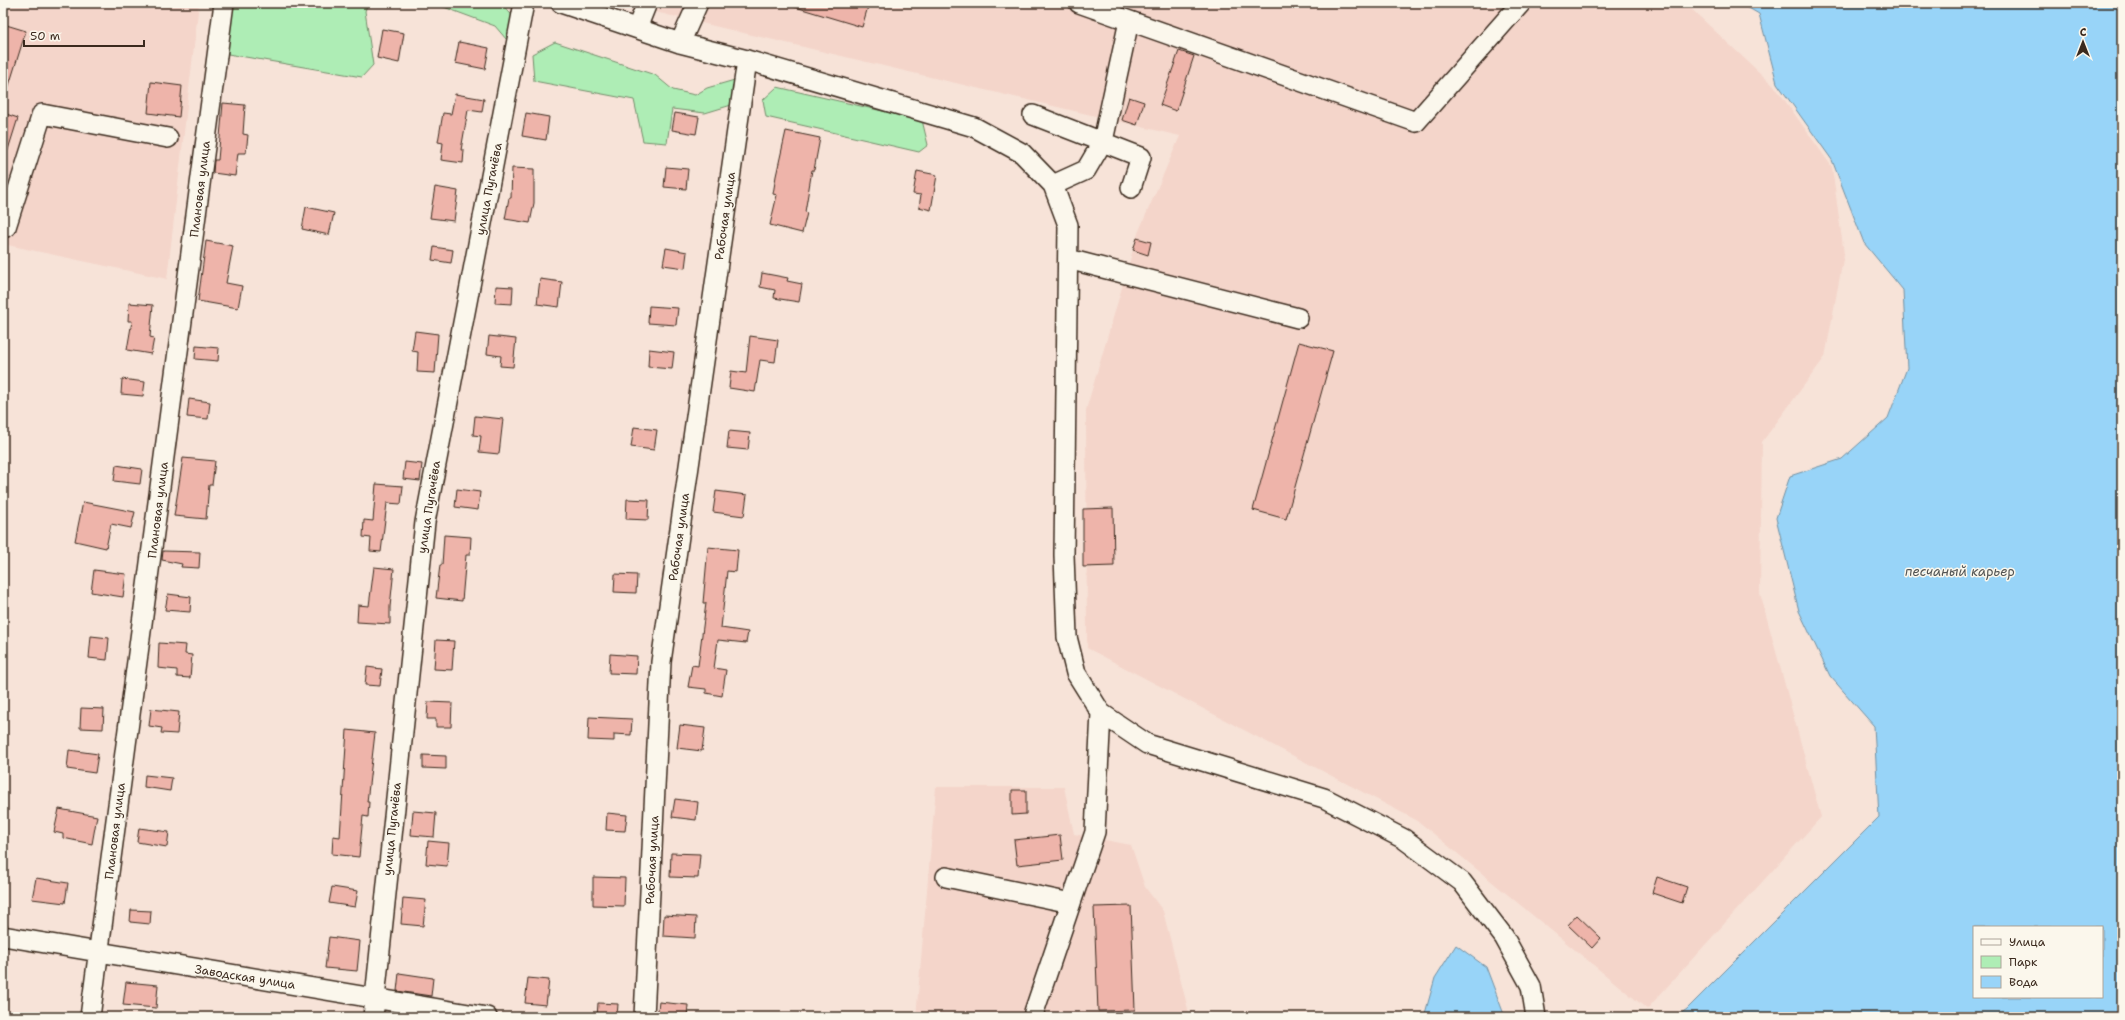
<svg xmlns="http://www.w3.org/2000/svg" width="2125" height="1020" viewBox="0 0 2125 1020" font-family="'Shantell Sans',sans-serif">
<style>
.built{fill:#f4d5ca}
.green{fill:#aeedb5;stroke:#748c6a}
.water{fill:#98d4f8;stroke:#7390a1;fill-rule:evenodd}
.building{fill:#eeb4aa;stroke:#3b2a1e}
.lines{fill:none;stroke-linecap:round;stroke-linejoin:round}
.minor-casing{stroke:#3b2a1e;stroke-width:22}
.minor{stroke:#fbf7ec;stroke-width:19}
.labels{text-anchor:middle;stroke-width:3;stroke-linejoin:round;paint-order:stroke}
.street-label{font-size:12px;fill:#3b2a1e;stroke:#fbf7ec}
.water-label{font-size:13px;font-style:italic;fill:#525454;stroke:#fbf7ec}
</style>
<rect width="100%" height="100%" fill="#f7e3d8"/>
<filter id="ink" filterUnits="userSpaceOnUse"><feTurbulence type="fractalNoise" baseFrequency=".025" numOctaves="2"/><feDisplacementMap in="SourceGraphic" scale="8" xChannelSelector="R" yChannelSelector="G"/><feConvolveMatrix kernelMatrix="1 2 1 2 8 2 1 2 1" color-interpolation-filters="sRGB"/></filter>
<g filter="url(#ink)">
<path class="built" d="M3 3H199L167 279 3 244Z
M617 3H1685L1776 88 1832 167 1844 254 1825 357 1762 442 1760 593 1821 817 1647 1009 1418 821 1087 648 1086 410 1138 233 1180 136Z
M936 787H1064L1074 834 1131 845 1145 887 1163 911 1190 1017H916Z"/>
<path class="green" d="M230 3H368L365 11 373 65 362 77 228 54Z
M433 3H501L517 21 512 46 495 26Z
M555 42 655 75 673 90 695 95 707 88 738 79V103L705 113 672 109 667 143 643 141 634 100 534 81 532 54Z
M777 87 922 120 928 145 919 152 766 117 763 100Z"/>
<path class="water" d="M1740 3H2122V1017H1676L1687 1009 1879 817 1874 726 1830 676 1799 611 1776 518 1790 476 1842 459 1888 418 1907 368 1903 290 1864 243 1832 160 1777 83 1759 14ZM1974 927H2102V997H1974Z
M1456 945 1486 967 1505 1017H1424L1435 978Z"/>
<path class="building" d="M792 3H869L862 27 792 6Z
M3 24 26 31 6 95H3Z
M382 29 404 33 399 63 377 58Z
M459 42 489 48 485 69 455 63Z
M1179 51 1194 56 1176 111 1160 105Z
M151 82 182 86 179 117 148 113Z
M455 94 484 99 482 112 468 110 461 150H464L463 163 441 160 443 143 438 142 443 113 451 114Z
M1129 97 1144 102 1137 125 1122 120Z
M223 103 245 105 243 134 248 135 246 153H238L235 176 213 173 214 160H218Z
M3 113 18 118 6 156H3Z
M526 113 549 117 546 140 522 136Z
M675 113 699 117 696 134 672 130Z
M786 131 820 138 814 170H812L805 212 807 213 802 233 770 225 777 195 773 194 776 176Z
M666 167 688 169 686 189 664 187Z
M512 168 534 169V203L530 223 505 219 509 198H511Z
M917 171 937 175 931 210 919 207 921 195 913 194Z
M435 187 458 191 454 221 430 218Z
M306 207 334 213 329 235 302 229Z
M1137 238 1151 242 1148 255 1133 250Z
M206 241 233 246 226 283 242 286 238 308 198 301Z
M434 247 453 250 451 263 432 260Z
M666 248 687 252 685 268 663 265Z
M762 273 788 278 787 281 802 284 799 302 774 298 775 290 760 287Z
M540 279 562 282 559 307 537 304Z
M496 286 513 287 512 304 495 303Z
M129 303 153 305 150 337 154 338 151 354 127 350 132 321H128Z
M649 306 678 308 676 325 648 323Z
M415 331 438 334 435 373 417 372 418 352 412 351Z
M489 336 516 339 513 367 500 366 501 356 487 354Z
M750 336 778 340 775 362 760 360 755 392 729 388 731 371 746 373Z
M1299 342 1333 351 1286 519 1253 510Z
M196 346 219 348 218 361 195 359Z
M649 349 674 352 672 369 648 367Z
M122 379 145 382 143 396 121 394Z
M189 399 210 402 208 419 187 417Z
M475 416 503 419 499 454 479 452 481 436 473 435Z
M634 427 657 430 654 450 631 447Z
M729 431 750 433 748 450 727 448Z
M183 458 215 461 212 485H209L206 519 174 516Z
M405 462 422 464 420 481 403 479Z
M116 465 142 469 140 484 114 481Z
M376 484 403 486 401 504 387 503 381 552 370 551 371 538 363 537 364 520 373 521Z
M457 489 480 492 478 510 455 507Z
M716 491 747 495 744 516 713 512Z
M627 499 649 500 648 520 626 519Z
M83 502 135 512 131 528 111 524 106 548 75 541Z
M1113 508 1114 566 1083 567V509Z
M444 535 471 537 470 555H466L462 601 436 598 440 565H442Z
M708 547 738 550 736 572 727 571 721 628 748 632 746 643 718 640 714 668 726 670 722 696 706 693V689L688 687 692 665 698 666 706 603H703Z
M163 551 200 552 199 568 181 567 182 564 162 560Z
M374 567 394 569 390 607V624L357 622 358 605 369 606Z
M94 570 126 574 123 597 91 592Z
M615 574 637 575 636 593 614 592Z
M168 594 191 597 190 612 165 610Z
M91 636 109 638 107 660 89 658Z
M436 640 454 641 452 670 434 669Z
M159 643 186 645 185 654 192 655 190 678 177 677V670L158 668Z
M610 654 637 656 636 674 609 673Z
M367 667 382 669 380 686 365 685Z
M428 702 452 703 451 727H436V719H427Z
M81 708 104 709 103 729 80 728Z
M151 709 179 712 177 734 161 733 162 728 149 726Z
M589 717 632 719 631 735 614 734V741L588 740Z
M680 725 705 728 702 751 677 748Z
M347 730 375 733 367 802H369L368 817 363 816 359 857 332 854 333 836 340 837Z
M69 750 98 754 95 773 67 769Z
M423 755 446 756V769L423 768Z
M145 775 172 778 170 791 144 787Z
M1012 790H1026V814L1012 815Z
M675 799 698 802 696 820 672 817Z
M59 809 97 816 92 844 63 838V834L54 832Z
M413 811 436 813 434 837 411 835Z
M607 813 627 815 625 831 606 830Z
M139 828 169 832 167 847 137 842Z
M1060 835 1063 860 1017 865 1014 840Z
M428 841 449 843 447 866 426 864Z
M671 853 700 854 698 878 670 877Z
M593 877 625 878 624 906 593 905Z
M1657 877 1687 887 1682 903 1652 893Z
M36 878 68 883 65 903 32 899Z
M332 887 358 891 355 907 329 903Z
M403 898 426 900 423 926 401 924Z
M1131 906 1135 1010 1098 1011 1094 907Z
M131 910 151 911 150 924 130 922Z
M664 915 696 917 695 938 663 936Z
M1577 915 1601 938 1592 948 1568 925Z
M329 937 360 941 357 971 325 968Z
M399 973 433 978 431 996 397 991Z
M528 978 549 980 546 1005 525 1003Z
M126 982 158 985 156 1008 123 1005Z
M659 1002 688 1005 687 1017H657Z
M598 1003 618 1004 617 1017H597Z"/>
<g class="lines">
<defs>
<path id="minor" d="M561 3 680 43 747 60 974 127 1022 153 1053 185 1068 225 1064 555 1067 637 1076 673 1101 713 1147 744 1324 798 1404 839 1462 882 1504 937 1531 986 1536 1017
M1079 3 1416 122 1521 3
M637 28 647 3
M680 43 698 3
M1033 115 1141 157 1131 188
M1053 185 1086 170 1103 141 1129 21
M3 226 6 227 42 114 168 138
M1068 259 1298 318
M946 877 1071 903
M3 936 487 1017
M1034 1012 1095 832 1101 713
M90 1017 224 3
M373 1017 425 522 524 3
M644 1017 661 662 747 60"/>
</defs>
<use href="#minor" class="minor-casing"/>
<use href="#minor" class="minor"/>
</g>
</g>
<g class="labels">
<g class="street-label">
<text transform="translate(200 189) rotate(-83)" y="4">Плановая улица</text>
<text transform="translate(489 189) rotate(-79)" y="4">улица Пугачёва</text>
<text transform="translate(725 216) rotate(-82)" y="4">Рабочая улица</text>
<text transform="translate(429 507) rotate(-81)" y="4">улица Пугачёва</text>
<text transform="translate(158 510) rotate(-83)" y="4">Плановая улица</text>
<text transform="translate(679 537) rotate(-82)" y="4">Рабочая улица</text>
<text transform="translate(392 829) rotate(-84)" y="4">улица Пугачёва</text>
<text transform="translate(115 831) rotate(-83)" y="4">Плановая улица</text>
<text transform="translate(652 860) rotate(-87)" y="4">Рабочая улица</text>
<text transform="translate(245 977) rotate(9)" y="4">Заводская улица</text>
</g>
<g class="water-label">
<text x="1960" y="576">песчаный карьер</text>
</g>
</g>
<rect width="2125" height="1020" fill="none" stroke="#fbf7ec" stroke-width="16"/>
<rect x="8" y="8" width="2109" height="1004" fill="none" stroke="#3b2a1e" stroke-width="1.5" filter="url(#ink)"/>
<rect x="1973" y="926" width="130" height="72" fill="#fbf7ec" stroke="#aea59a"/>
<rect x="1981" y="939" width="20" height="6" fill="#fbf7ec" stroke="#aea59a"/>
<text x="2009" y="946" font-size="12" fill="#3b2a1e">Улица</text>
<rect x="1981" y="956" width="20" height="12" fill="#aeedb5" stroke="#aea59a"/>
<text x="2009" y="966" font-size="12" fill="#3b2a1e">Парк</text>
<rect x="1981" y="976" width="20" height="12" fill="#98d4f8" stroke="#aea59a"/>
<text x="2009" y="986" font-size="12" fill="#3b2a1e">Вода</text>
<g transform="translate(2083 42)" stroke="#fbf7ec" stroke-width="3" paint-order="stroke">
<path d="M0-3L7 15L0 10L-7 15Z" fill="#3b2a1e"/>
<text y="-6" font-size="11" font-weight="bold" text-anchor="middle" fill="#3b2a1e">С</text>
</g>
<path d="M24 40v6h120v-6" fill="none" stroke="#3b2a1e" stroke-width="2"/>
<text x="30" y="40" font-size="12" fill="#3b2a1e" stroke="#fbf7ec" stroke-width="3" paint-order="stroke">50 m</text>
</svg>
